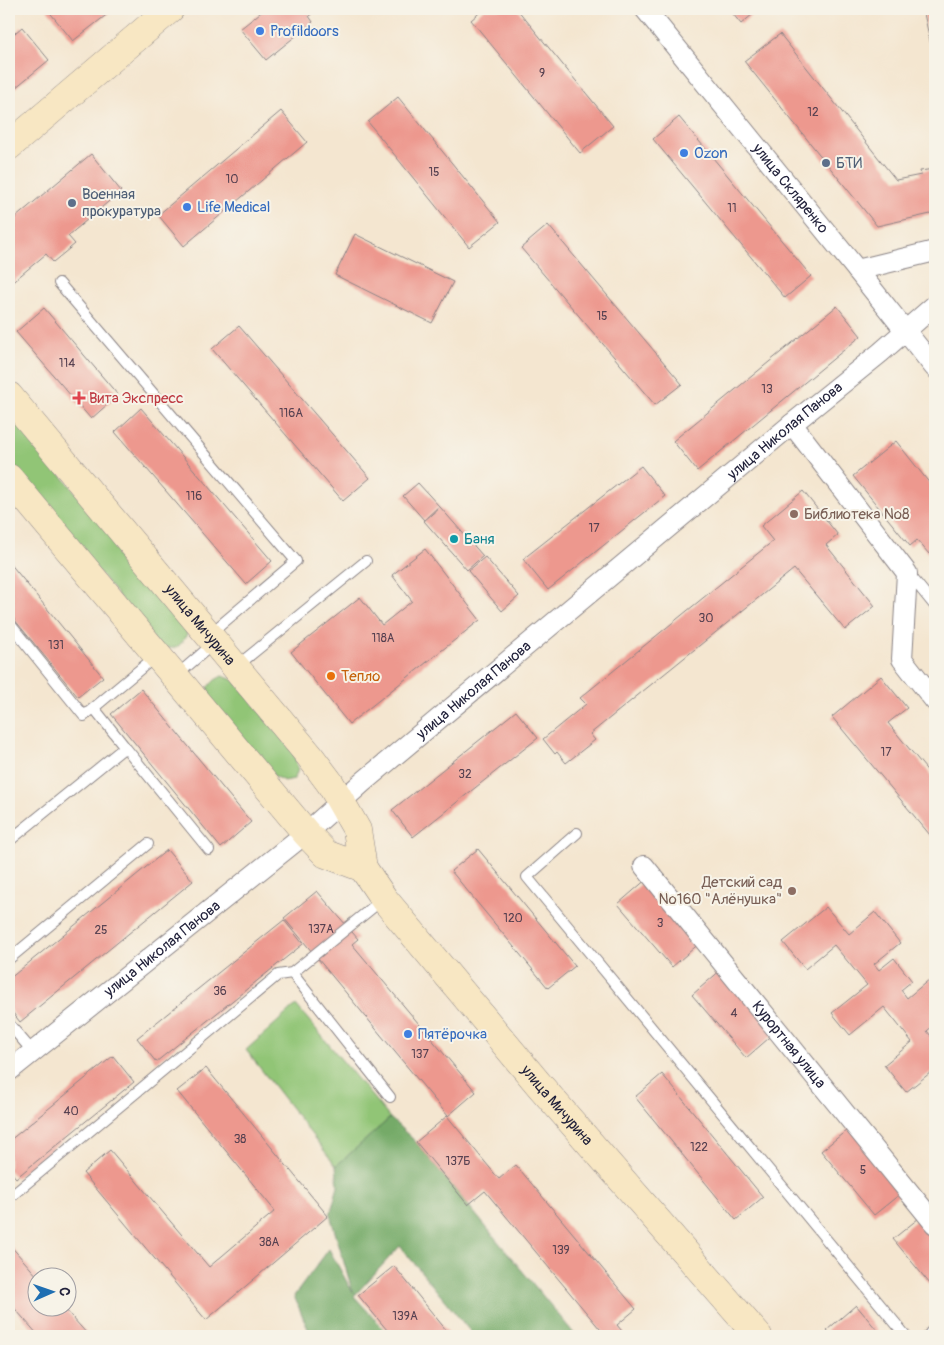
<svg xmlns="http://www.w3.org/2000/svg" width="944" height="1345" viewBox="0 0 944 1345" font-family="Pangolin,sans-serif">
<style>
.green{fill:#91c576;stroke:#5a7458}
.forest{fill:#74aa67;stroke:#4b6651}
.building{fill:#ed988e}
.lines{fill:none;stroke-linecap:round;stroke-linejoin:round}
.lane-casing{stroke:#8b8486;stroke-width:12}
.street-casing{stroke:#8b8486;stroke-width:22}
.secondary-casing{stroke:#8b8486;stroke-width:29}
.lane{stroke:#fff;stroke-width:10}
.street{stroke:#fff;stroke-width:20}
.secondary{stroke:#f8e7c3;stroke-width:28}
.shop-dot{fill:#3f7fe0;stroke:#f7f3e8;stroke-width:2}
.service-dot{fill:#5c6f8a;stroke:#f7f3e8;stroke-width:2}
.health-dot{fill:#e0444e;stroke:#f7f3e8;stroke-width:2}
.education-dot{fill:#8d6e63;stroke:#f7f3e8;stroke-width:2}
.culture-dot{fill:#0f9aa8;stroke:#f7f3e8;stroke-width:2}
.food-dot{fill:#e8710a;stroke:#f7f3e8;stroke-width:2}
.labels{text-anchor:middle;stroke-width:4;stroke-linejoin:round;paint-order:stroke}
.number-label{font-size:12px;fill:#554050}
.shop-label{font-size:15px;fill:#366cbe;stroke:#f7f3e8;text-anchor:start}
.service-label{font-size:15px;fill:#4e5e75;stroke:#f7f3e8;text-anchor:start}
.street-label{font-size:15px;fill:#22223b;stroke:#f7f3e8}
.health-label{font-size:15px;fill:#be3a42;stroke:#f7f3e8;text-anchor:start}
.education-label{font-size:15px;fill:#785e54;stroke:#f7f3e8;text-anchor:start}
.culture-label{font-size:15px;fill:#0d838f;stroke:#f7f3e8;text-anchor:start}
.food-label{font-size:15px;fill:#c56008;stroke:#f7f3e8;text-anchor:start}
</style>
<rect width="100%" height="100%" fill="#f7f3e8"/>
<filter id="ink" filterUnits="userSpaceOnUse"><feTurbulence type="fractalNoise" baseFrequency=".02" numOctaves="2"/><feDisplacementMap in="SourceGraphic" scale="10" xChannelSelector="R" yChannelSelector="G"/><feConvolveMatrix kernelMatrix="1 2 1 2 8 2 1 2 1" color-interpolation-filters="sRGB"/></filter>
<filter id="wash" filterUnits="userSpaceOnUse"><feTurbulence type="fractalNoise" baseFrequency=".0096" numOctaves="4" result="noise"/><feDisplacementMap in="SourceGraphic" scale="20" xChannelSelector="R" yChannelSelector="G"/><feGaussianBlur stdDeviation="1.12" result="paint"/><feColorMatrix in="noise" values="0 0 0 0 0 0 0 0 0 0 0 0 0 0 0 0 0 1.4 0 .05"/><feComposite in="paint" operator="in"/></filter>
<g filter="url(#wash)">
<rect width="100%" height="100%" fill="#f4e6d0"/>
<path class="green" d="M9 414 185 620 187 634C179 649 175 650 159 646L9 462Z
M222 676 234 680 294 753 298 770 294 779 284 781 274 776 210 699 208 687 215 680Z
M296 1005 390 1118 336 1166 246 1050Z"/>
<path class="forest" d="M390 1118 416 1142 576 1336H474L400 1246 354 1296 390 1336H311L294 1296 329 1249 353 1293 330 1215 338 1186 336 1166Z"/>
<g id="blocks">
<path class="building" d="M47 9H114L73 41Z
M265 9H318L309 16 313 22 266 60 240 29Z
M484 9H517L613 126 580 153 471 20Z
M729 9H759L741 24Z
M923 9H935V59H934Z
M22 27 49 60 9 93V38Z
M780 34 896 180 921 175 920 171 934 169 935 176V213L877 226 744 61Z
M398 97 500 222 469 247 368 122Z
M281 111 307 142 184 246 158 215Z
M679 117 811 276 785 298 653 139Z
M91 154 121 191 68 236 75 244 53 262 46 254 9 285V223Z
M548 225 682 384 655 405 521 248Z
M355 234 453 282 432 323 335 275Z
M837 306 861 336 697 471 673 441Z
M44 308 118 395 91 419 16 332Z
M239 326 370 478 343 501 212 349Z
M141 408 272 561 246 584 115 432Z
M896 441 935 490V549L929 554 917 540 910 546 853 476Z
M641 466 665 496 548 590 523 559Z
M418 483 439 506 424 520 403 496Z
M803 491 838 535 826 545 875 606 845 630 794 569 590 734 595 740 566 763 557 752 555 754 543 739 586 704 580 698 773 541 761 526Z
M440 507 483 556 467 570 424 521Z
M425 549 480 620 349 724 291 652 360 597 382 625 412 601 392 575Z
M485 557 519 596 502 611 468 571Z
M9 562 103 677 78 697 9 613Z
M881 676 907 708 888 723 935 780V841L832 717Z
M141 689 251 822 221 848 111 714Z
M516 711 538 738 413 837 392 810Z
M478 849 575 966 548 988 451 871Z
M167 850 193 881 20 1022 9 1008V979Z
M648 878 702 941 672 967 618 904Z
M317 891 358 939 352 944 476 1092 448 1116 284 918Z
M826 907 849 934 875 912 900 943 874 964 879 970 894 958 912 981 901 990 907 998 930 979 935 985V1024L927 1031 935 1041V1069L906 1092 884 1065 912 1042 884 1007 850 1035 832 1013 867 985 834 945 805 969 783 942Z
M284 920 303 944 156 1062 137 1038Z
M722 969 776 1032 746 1058 692 995Z
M113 1056 134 1082 16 1178 9 1170V1141Z
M206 1068 328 1216 206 1320 83 1173 110 1150 209 1267 275 1211 177 1091Z
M662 1074 763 1197 736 1220 635 1097Z
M447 1116 499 1179 516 1165 636 1309 617 1325 626 1336H604L605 1335 485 1191 468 1205 416 1142Z
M852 1126 905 1190 874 1215 821 1151Z
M924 1214 935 1228V1290L893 1239Z
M9 1244 38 1277V1308H64L89 1336H39L9 1302Z
M394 1266 451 1336H392L358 1295Z
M856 1305 882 1336H832L827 1330Z"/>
</g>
</g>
<g filter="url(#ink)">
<use href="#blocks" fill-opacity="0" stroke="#8b8486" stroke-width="1"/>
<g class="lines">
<defs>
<path id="lane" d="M59 283 296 561 210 634
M909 574 935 606
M9 623 84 716 156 656
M237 666 366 561
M176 676 214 643
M125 747 209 850
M577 833 527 877 906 1336
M9 841 125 747 94 708
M9 959 148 844
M292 973 390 1097
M9 1024 33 1052
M9 1198 278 975 292 973 383 899"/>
<g id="street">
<path id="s1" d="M645 9 857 270 935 368"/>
<path d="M857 270 935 251"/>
<path d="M792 424 907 573 902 659 935 701"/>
<path id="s2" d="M644 866 935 1224"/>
<path id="s3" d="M9 1071 306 833 363 782 792 424 880 353 935 305"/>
<path d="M934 1336 935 1335"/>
</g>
<g id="secondary">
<path d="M9 146 170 9"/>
<path id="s4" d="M9 396 309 755 330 783 357 830 363 868 384 899 541 1087 758 1336"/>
<path d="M9 478 306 833 326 854 363 868"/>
</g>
</defs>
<use href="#lane" class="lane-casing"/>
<use href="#street" class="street-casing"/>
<use href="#secondary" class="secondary-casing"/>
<use href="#lane" class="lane"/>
<use href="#street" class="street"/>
<use href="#secondary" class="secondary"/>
</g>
</g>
<g class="shop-dot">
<circle cx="260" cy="31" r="5"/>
<circle cx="684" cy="153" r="5"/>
<circle cx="187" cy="207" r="5"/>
<circle cx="408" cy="1034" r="5"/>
</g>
<g class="service-dot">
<circle cx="826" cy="163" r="5"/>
<circle cx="72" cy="203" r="5"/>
</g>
<path class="health-dot" d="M76.5 390.5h5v5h5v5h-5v5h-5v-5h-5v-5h5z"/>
<g class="education-dot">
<circle cx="794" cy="514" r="5"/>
<circle cx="792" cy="891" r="5"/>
</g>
<circle class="culture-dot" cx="454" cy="539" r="5"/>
<circle class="food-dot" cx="331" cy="676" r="5"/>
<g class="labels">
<g class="number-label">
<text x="542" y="77">9</text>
<text x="813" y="116">12</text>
<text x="434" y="176">15</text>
<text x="232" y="183">10</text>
<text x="732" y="212">11</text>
<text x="602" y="320">15</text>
<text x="67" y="367">114</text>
<text x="767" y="393">13</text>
<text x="291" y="417">116А</text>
<text x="194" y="500">116</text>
<text x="594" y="532">17</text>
<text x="706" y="622">30</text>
<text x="383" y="642">118А</text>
<text x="56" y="649">131</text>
<text x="886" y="756">17</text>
<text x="465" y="778">32</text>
<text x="513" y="922">120</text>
<text x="660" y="927">3</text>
<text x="321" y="933">137А</text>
<text x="101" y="934">25</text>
<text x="220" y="995">36</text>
<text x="734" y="1017">4</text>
<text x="420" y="1058">137</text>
<text x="71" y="1115">40</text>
<text x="240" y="1143">38</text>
<text x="699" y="1151">122</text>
<text x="458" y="1165">137Б</text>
<text x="863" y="1174">5</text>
<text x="269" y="1246">38А</text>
<text x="561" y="1254">139</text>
<text x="405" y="1320">139А</text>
</g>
<g class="shop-label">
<text x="270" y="36">Profildoors</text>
<text x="694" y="158">Ozon</text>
<text x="197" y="212">Life Medical</text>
<text x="418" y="1039">Пятёрочка</text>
</g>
<g class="service-label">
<text x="836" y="168">БТИ</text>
<text x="82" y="199">Военная<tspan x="82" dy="17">прокуратура</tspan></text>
</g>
<g class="street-label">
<text dy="5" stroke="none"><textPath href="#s1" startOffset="231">улица Скляренко</textPath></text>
<text dy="5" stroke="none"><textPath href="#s3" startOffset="1006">улица Николая Панова</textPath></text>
<text dy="5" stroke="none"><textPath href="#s4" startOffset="298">улица Мичурина</textPath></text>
<text dy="5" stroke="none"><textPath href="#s3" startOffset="601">улица Николая Панова</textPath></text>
<text dy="5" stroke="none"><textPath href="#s3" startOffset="196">улица Николая Панова</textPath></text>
<text dy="5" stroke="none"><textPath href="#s2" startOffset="230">Курортная улица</textPath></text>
<text dy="5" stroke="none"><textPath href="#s4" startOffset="902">улица Мичурина</textPath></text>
</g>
<g class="health-label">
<text x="89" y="403">Вита Экспресс</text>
</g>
<g class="education-label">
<text x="804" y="519">Библиотека №8</text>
<text x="782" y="887" text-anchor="end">Детский сад<tspan x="782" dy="17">№160 "Алёнушка"</tspan></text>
</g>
<g class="culture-label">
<text x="464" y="544">Баня</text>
</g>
<g class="food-label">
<text x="341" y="681">Тепло</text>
</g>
</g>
<rect width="944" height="1345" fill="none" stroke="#f7f3e8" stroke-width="30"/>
<g transform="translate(52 1292) rotate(88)"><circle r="24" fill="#f7f3e8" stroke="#a29fa3"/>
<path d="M0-4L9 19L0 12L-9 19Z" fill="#1f6fb2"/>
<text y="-8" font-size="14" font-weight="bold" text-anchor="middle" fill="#22223b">С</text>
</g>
</svg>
